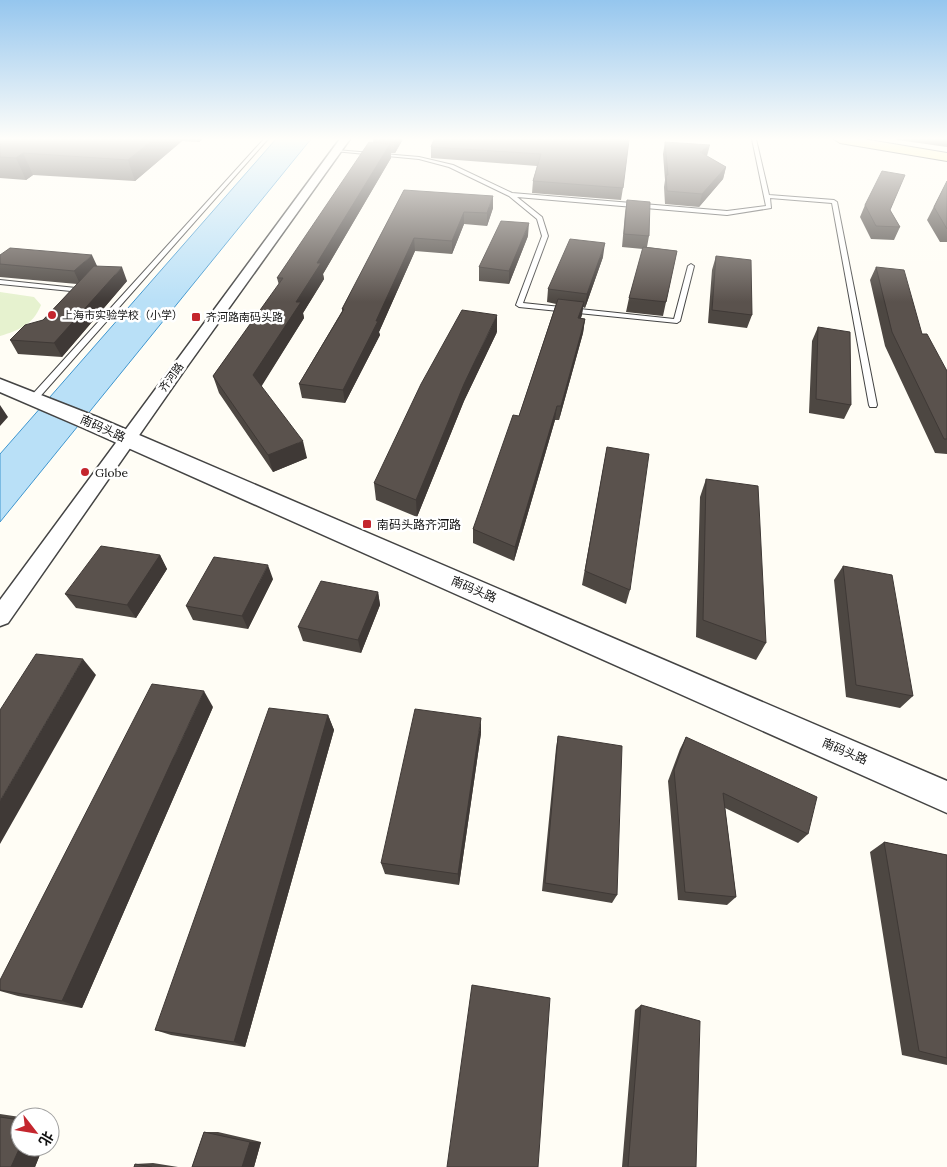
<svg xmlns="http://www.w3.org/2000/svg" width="947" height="1167" font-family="Lora,'Noto Sans SC',serif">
	<rect width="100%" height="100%" fill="#fffdf5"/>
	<!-- pitch -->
	<path fill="#e6f2cf" d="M0 292 34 297 41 305C33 325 19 330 0 336Z"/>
	<!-- water -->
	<path fill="#b9e0f7" stroke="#3f96cf" d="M276 139H311L0 522V454Z"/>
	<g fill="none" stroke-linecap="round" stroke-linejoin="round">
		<!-- service casing -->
		<g stroke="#444" stroke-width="2">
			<path id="service" d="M264 139H268L37 400H31V396Z
				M752 139H756L769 195 834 200 837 202 877 405 876 407H870L869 405 832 203 770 198 771 208 727 215 517 197 542 217 548 236 523 303 674 319 688 266 691 264 694 266 680 321 677 323 519 307 516 305 542 236 537 219 509 196 449 167 419 159 334 151 336 150 419 157 453 165 512 193 727 211 766 206Z
				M0 280 76 288 79 290 71 298 68 296 71 291 0 284Z"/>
		</g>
		<!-- minor casing -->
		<g stroke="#444" stroke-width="3">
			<path id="minor" d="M340 139H350L186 368 8 623 0 626V600Z"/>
		</g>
		<!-- tertiary casing -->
		<g stroke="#444" stroke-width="3">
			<path id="tertiary" d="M0 379 97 417 947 781V813L81 427 0 392Z"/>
		</g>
		<!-- secondary casing -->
		<g stroke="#333" stroke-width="2">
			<path id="secondary" d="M834 139H863L947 153V161L840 143Z"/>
		</g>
		<!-- service -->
		<use href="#service" fill="#fff" fill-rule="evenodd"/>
		<!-- minor -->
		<use href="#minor" fill="#fff" fill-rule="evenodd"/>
		<!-- tertiary -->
		<use href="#tertiary" fill="#fff" fill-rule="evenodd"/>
		<!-- secondary -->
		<use href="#secondary" fill="#fff6b0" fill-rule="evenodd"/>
	</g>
	<!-- wall -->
	<path fill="#4d4742" d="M0 139H203L199 142 182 141 135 181 33 175 26 180 0 178Z
		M373 139H403L395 153H391V158L323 274 324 279 303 313 304 318 261 386 307 458 273 472 219 393 213 376 279 285 277 278 373 143Z
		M604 139 623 188 621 200 532 193 533 181 537 166 431 158V147Z
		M891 139H947V147Z
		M665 142 707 156 726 167 723 179 699 207 665 204 664 187 665 180 663 154Z
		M947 181V242H940L927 220Z
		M404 190 493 208 487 226 464 224 452 254 415 251 379 332 380 335 345 403 302 398 299 384 342 311V309Z
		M627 200 649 236 647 247 677 251 663 316 626 312 629 298 643 249 622 247 625 213Z
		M865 205 890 210 900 227 894 240 871 239 860 217Z
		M528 236 509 284 479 281V267Z
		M0 255 97 266 127 281 62 357 18 354 10 340 43 320 77 284 0 277Z
		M716 256 752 315 747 328 708 323 712 270Z
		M603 257 585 308 583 307 581 318 585 319 583 333 559 420H555L514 561 473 543V529L519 416 556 304 547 302 548 289Z
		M876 267 947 371V454L935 453 885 346 870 280Z
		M818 327 851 405 844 419 809 413 812 341Z
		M497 332 464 401 417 517 376 500 374 483Z
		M607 447 630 590 626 604 582 585Z
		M706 479 766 643 756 660 696 637 700 497Z
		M160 555 167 569 136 618 76 608 65 594Z
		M843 566 913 696 900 708 846 697 834 580Z
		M273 579 248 629 193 620 186 606Z
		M378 592 380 605 361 653 303 641 298 627Z
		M213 707 82 1008 18 996 0 991V980Z
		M328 715 334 730 245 1047 171 1035 155 1030Z
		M481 733 459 885 385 874 381 863Z
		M558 736 617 895 612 903 542 891 556 748Z
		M686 737 808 834 798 843 725 808 736 897 727 905 678 900 668 781 680 749Z
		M884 842 947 855V1065L902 1055 870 852Z
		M641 1005 696 1167H622L635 1010Z
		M0 1114 20 1117V1147H43L35 1167H0Z
		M204 1132H218L261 1142 254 1167H192Z
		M153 1163 178 1167H134L135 1164Z"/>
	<!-- shaded-wall -->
	<path fill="#3f3936" d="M154 139H181L182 141 135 181 128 160Z
		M198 139H203L199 142Z
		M396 139H403L395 153 394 142Z
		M390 144 391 158 323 274 324 279 303 313 304 318 258 392 253 375 296 302 317 263Z
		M710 145 707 156 700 152Z
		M23 153 33 175 26 180 16 158Z
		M726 167 723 179 699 207 702 194Z
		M493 196V208L487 226V213Z
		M464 212V224L452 254V241Z
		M529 223 528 236 509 284V271Z
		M414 238 415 251 379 332 380 335 345 403 343 390 376 321Z
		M605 243 603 257 585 308 587 294Z
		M92 255 98 268 80 284 74 271Z
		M122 267 127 281 62 357 54 343Z
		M584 302 582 315 576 332 578 318Z
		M497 315V332L464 401 417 517 416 500 464 384Z
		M585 319 583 333 559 420 561 406Z
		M0 405 8 417 0 426Z
		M557 406 555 420 514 561 515 547Z
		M303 441 307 458 273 472 268 455Z
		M160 555 167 569 136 618 127 605Z
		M268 565 273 579 248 629 242 616Z
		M378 592 380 605 361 653 358 640Z
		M83 659 96 675 0 844V801Z
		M204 691 213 707 82 1008 62 1001Z
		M328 715 334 730 245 1047 234 1042Z
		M481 718V733L459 885 458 874Z
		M50 1123H53L50 1131Z
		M250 1142H261L254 1167H242Z
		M20 1147H43L35 1167H11Z"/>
	<!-- building -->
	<path fill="#5a524d" stroke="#3f3936" d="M0 139H154L128 160 23 153 16 158 0 157Z
		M373 139H396L394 142 373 140Z
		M434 139H602L629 140 623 188 533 181 541 154 431 147Z
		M369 142 390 144 317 263H321L296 302H301L253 375 303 441 268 455 213 376 283 278H277Z
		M665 142 710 145 700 152 726 167 702 194 667 191 666 175H668Z
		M882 171 905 175 890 210 900 227 876 226 865 205Z
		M947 181V229L934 207Z
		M404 190 493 196 487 213 464 212 452 241 414 238 376 321H378L343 390 299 384 344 309H342Z
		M627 200 650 202 649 236 624 234Z
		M501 221 529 223 509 271 479 267Z
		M570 239 605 243 587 294 548 289Z
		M643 247 677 251 666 302 629 298Z
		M10 248 92 255 74 271 0 264V255Z
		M716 256 751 260 752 315 712 310Z
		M94 266 122 267 54 343 10 340 25 325 43 320Z
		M876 267 904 270 922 334H927L947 371V439H944L892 332Z
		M558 299 584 302 578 318 585 319 561 406H557L515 547 473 529 513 415 519 416Z
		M462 310 497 315 464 384 416 500 374 483 421 384Z
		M818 327 850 332 851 405 816 399Z
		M607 447 649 454 630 590 585 571Z
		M706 479 758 486 766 643 703 620Z
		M101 546 160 555 127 605 65 594Z
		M214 557 268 565 242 616 186 606Z
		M843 566 892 575 913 696 856 685Z
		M321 581 378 592 358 640 298 627Z
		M36 654 83 659 0 801V710Z
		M152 684 204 691 62 1001 0 990V980Z
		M269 708 328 715 234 1042 155 1030Z
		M415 709 481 718 458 874 381 863Z
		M558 736 622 746 617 895 545 883Z
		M686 737 817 797 808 834 723 793 736 897 685 892 674 770Z
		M884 842 947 855V1058L919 1051Z
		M472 985 550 998 538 1167H447Z
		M641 1005 700 1021 696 1167H628Z
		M0 1117 20 1120V1147L11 1167H0Z
		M204 1132 250 1142 242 1167H192Z
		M135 1164 152 1167H134Z"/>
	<!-- sky -->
	<linearGradient id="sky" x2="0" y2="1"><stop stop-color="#95c6ee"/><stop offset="0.46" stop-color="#fffefa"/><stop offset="1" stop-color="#fffefa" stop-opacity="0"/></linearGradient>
	<rect width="947" height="302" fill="url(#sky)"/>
	<!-- markers -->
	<g fill="#c4262e" stroke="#fff" stroke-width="2">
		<circle cx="52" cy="315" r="5"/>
		<rect x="191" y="312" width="10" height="10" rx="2.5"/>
		<circle cx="85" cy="472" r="5"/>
		<rect x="362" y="519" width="10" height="10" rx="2.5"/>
	</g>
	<g text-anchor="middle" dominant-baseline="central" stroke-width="5" stroke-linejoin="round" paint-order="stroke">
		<!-- far-poi labels -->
		<g font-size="11" fill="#111" stroke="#fff" text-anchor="start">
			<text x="62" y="315">上海市实验学校（小学）</text>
			<text x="206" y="317">齐河路南码头路</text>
		</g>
		<!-- far-street labels -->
		<g font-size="11" fill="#111" stroke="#fff">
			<text transform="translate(171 377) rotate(-54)">齐河路</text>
		</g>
		<!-- street labels -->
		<g font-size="12" fill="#111" stroke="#fff">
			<text transform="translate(103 428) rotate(24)">南码头路</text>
			<text transform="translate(474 589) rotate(23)">南码头路</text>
			<text transform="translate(845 751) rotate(23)">南码头路</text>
		</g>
		<!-- poi labels -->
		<g font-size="12" fill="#111" stroke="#fff" text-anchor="start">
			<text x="95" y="472">Globe</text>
			<text x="377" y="524">南码头路齐河路</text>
		</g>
	</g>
	<!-- north arrow -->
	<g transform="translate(35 1132) rotate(121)"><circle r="24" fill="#ffffff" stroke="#a0a0a0"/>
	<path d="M0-4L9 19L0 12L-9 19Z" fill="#c4262e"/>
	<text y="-8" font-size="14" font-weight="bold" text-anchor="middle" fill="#111111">北</text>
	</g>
</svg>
